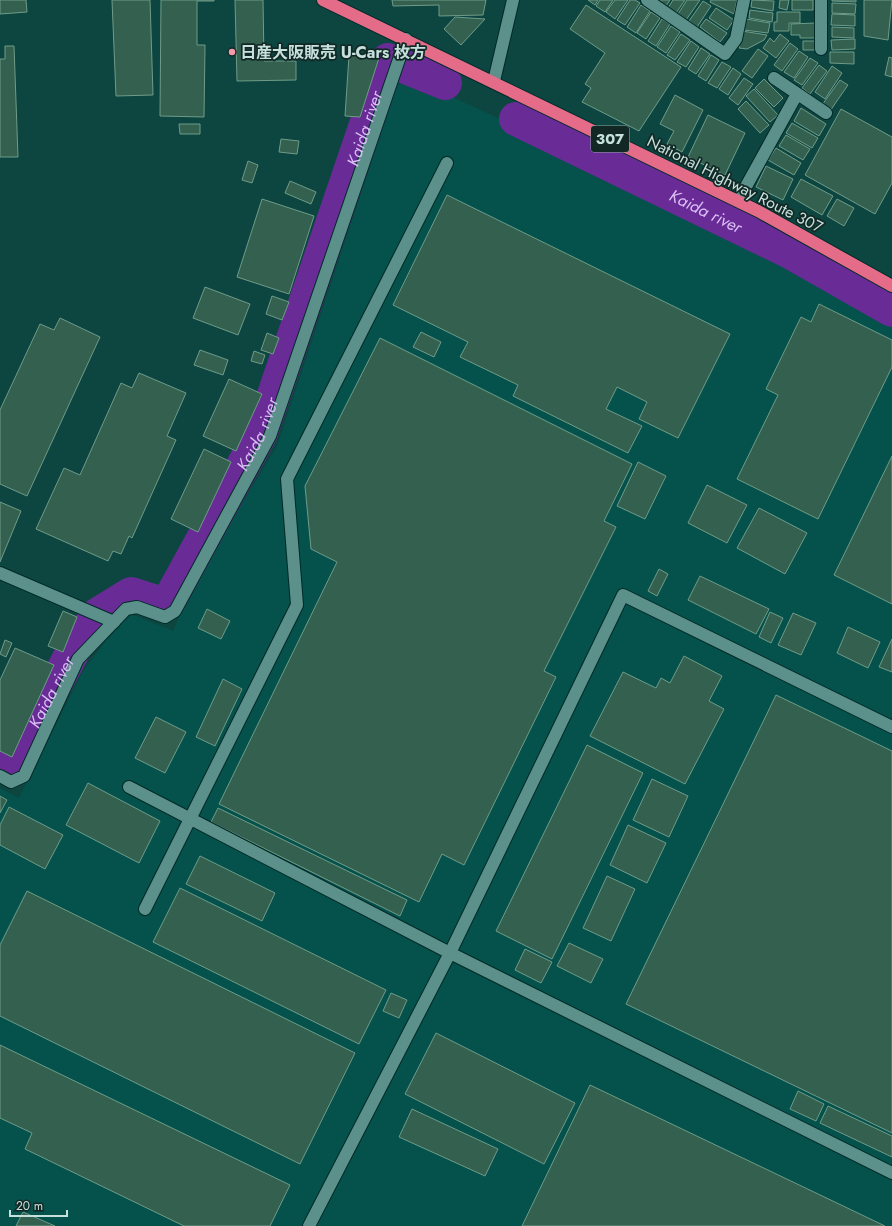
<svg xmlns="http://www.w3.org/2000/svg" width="892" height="1226" font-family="Jost,'Noto Sans JP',sans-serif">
	<rect width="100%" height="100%" fill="#0d4641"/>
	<!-- built -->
	<path fill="#05514c" d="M410 77 789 254 892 314V1226H0V788L19 798 83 671 106 641 131 614 173 631 195 581 277 446 397 85Z"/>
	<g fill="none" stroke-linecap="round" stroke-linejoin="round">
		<!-- river -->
		<g stroke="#692b96" stroke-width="34">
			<path id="s1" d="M516 119 790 252 892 310"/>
			<path id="s2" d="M0 761 12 767 72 653 97 615 131 594 162 604 169 601 261 433 388 60 445 83"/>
		</g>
	</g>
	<!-- building -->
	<path fill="#34604f" stroke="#6f9c89" d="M0 0H26L27 12 0 14Z
		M112 0H150L153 95 116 96Z
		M161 0H214V1H197V45H205L204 117 160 116Z
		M235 0H263L264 61H296V80L237 81Z
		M392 0H486L483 15 439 16V5L393 6Z
		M588 0H598L595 5Z
		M600 0H613L605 12 596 6Z
		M615 0H628L615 19 606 12Z
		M630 0H635L640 3 625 25 617 20Z
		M657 0H670L666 6Z
		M673 0H685L676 13 668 8Z
		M687 0H700L686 20 678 14Z
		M711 0H737L734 14 710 2Z
		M752 0 774 1 773 11 751 7Z
		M780 0H789L787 10 779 8Z
		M792 0H813V10H792Z
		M832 0H856V2L832 1Z
		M864 0H892L888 40 864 36Z
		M703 1 711 6 697 27 689 21Z
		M832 3 856 4 855 14 832 13Z
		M586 5 681 67 639 131 582 102 591 88 585 84 605 53 570 29Z
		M641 5 650 11 636 33 627 27Z
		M716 8 734 20 727 30 709 18Z
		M750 10 773 13 772 22 749 18Z
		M651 12 660 18 646 39 637 33Z
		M777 12H800V23H789V31H774V22H777Z
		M832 14 855 15V26L831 25Z
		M455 17 485 19 461 45 444 29Z
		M662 19 670 24 656 46 648 41Z
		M706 19 727 33 720 42 700 27Z
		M746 19 770 23 768 33 744 30Z
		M815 23V38H800V35H791V24Z
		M671 26 680 32 666 53 657 47Z
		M832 27 854 28V38L832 37Z
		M742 31 767 35 764 40 747 49 739 48Z
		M681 34 690 40 675 60 667 55Z
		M780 34 789 41 776 58 763 48 770 38 774 42Z
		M855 39V49L832 50 831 40Z
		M691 41 699 47 686 67 677 62Z
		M803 41H816V50H803Z
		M790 43 798 49 782 71 774 65Z
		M5 46H14L18 157H0V59H5Z
		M701 48 710 54 696 74 688 69Z
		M758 49 768 56 752 78 742 71Z
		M799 51 808 57 794 78 784 72Z
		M830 52H854V64L830 63Z
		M711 55 719 60 706 81 698 76Z
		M349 56 379 58 360 117 345 116Z
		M889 57 892 58V77L885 75Z
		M810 58 818 63 802 85 794 80Z
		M722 62 731 67 717 88 708 83Z
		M819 65 827 71 810 94 802 88Z
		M832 66 842 73 825 99 815 92Z
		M733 68 741 74 728 95 719 89Z
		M744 78 753 84 738 105 729 98Z
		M764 79 783 98 774 107 755 88Z
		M840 80 848 85 830 111 822 105Z
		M754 89 778 115 770 122 746 96Z
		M675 95 703 110 682 152 667 144 674 131 660 124Z
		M746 101 769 125 760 133 738 109Z
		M801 108 826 124 819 136 794 121Z
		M841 109 892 137V183L875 214 805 175Z
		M708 115 745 133 725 175 688 157Z
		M792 123 818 138 812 148 786 133Z
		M179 124H200V134H180Z
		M786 135 810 149 803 160 779 146Z
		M281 139 299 141 297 154 279 152Z
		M776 148 801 163 794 175 768 160Z
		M248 161 258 165 252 183 242 180Z
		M766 166 793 179 783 200 756 187Z
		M801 179 833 196 822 215 791 197Z
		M290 181 316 192 311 204 285 193Z
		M447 195 730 334 678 438 639 419 647 402 617 387 606 409 642 426 628 453 513 396 518 385 460 357 468 342 393 305Z
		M262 199 314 216 289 294 237 277Z
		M837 199 854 208 844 226 827 216Z
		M205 287 250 304 238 335 193 318Z
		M272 296 289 302 282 320 266 314Z
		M819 304 892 340V367L818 519 737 479 778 395 766 389 801 317 811 322Z
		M60 318 100 337 27 496 0 484V410L40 324 54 330Z
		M421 332 441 342 434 357 413 347Z
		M267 333 279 338 273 354 261 350Z
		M380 338 632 464 604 521 616 527 544 671 556 677 464 865 442 854 419 902 219 804 337 562 311 549 305 486Z
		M200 350 228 360 223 375 194 365Z
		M254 351 265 355 262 364 251 361Z
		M139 373 186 393 167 436 176 440 132 538 129 536 121 554 113 551 108 561 36 529 64 468 80 475 121 383 132 388Z
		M229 379 262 394 236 451 203 436Z
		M204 449 231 462 198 532 171 519Z
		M892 456V604L834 575Z
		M638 462 666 476 645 519 617 506Z
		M707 485 747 505 727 543 688 523Z
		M0 502 21 511 0 562Z
		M759 508 807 533 785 574 737 548Z
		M659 569 668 574 657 596 648 591Z
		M700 576 769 609 756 634 688 600Z
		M207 609 230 621 221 639 198 628Z
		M63 611 77 617 63 652 48 646Z
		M770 612 783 618 771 643 759 637Z
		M793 613 816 623 801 655 778 645Z
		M848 627 880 642 868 668 837 653Z
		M892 639V672L879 667Z
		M5 640 12 643 6 657 0 654Z
		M15 648 54 665 12 757 0 751V680Z
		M684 656 722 676 709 701 724 709 685 784 590 736 623 672 656 688 661 678 670 683Z
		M223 679 242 689 215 746 196 737Z
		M776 695 892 751V1133L626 1004Z
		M156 717 186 732 165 773 135 758Z
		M587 745 643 773 552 959 496 931Z
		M652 779 688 796 669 837 633 820Z
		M88 783 160 821 139 863 66 825Z
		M0 796 7 800 0 813Z
		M9 807 63 835 45 869 0 845V825Z
		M218 808 407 900 400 916 211 822Z
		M628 825 666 843 647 883 610 865Z
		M200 856 275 893 262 921 186 884Z
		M607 876 635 889 611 941 583 928Z
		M180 888 386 990 359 1044 153 942Z
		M27 891 355 1053 300 1164 0 1016V945Z
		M569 943 603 959 591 983 557 966Z
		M525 949 552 962 541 983 515 970Z
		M391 993 407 1000 399 1018 383 1011Z
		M436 1033 575 1103 544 1164 405 1094Z
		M0 1045 290 1185 270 1226H184L25 1149 32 1133 0 1118Z
		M590 1085 885 1226H522Z
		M798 1091 824 1104 816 1121 790 1109Z
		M828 1106 892 1136V1157L820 1123Z
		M412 1109 498 1149 485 1176 399 1137Z
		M23 1212 55 1226H16Z"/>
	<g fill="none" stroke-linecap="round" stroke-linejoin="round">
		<!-- lane casing -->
		<g stroke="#002a27" stroke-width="14">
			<path id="lane" d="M647 0 725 54 736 39 744 0
				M774 78 826 113
				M738 201 797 94
				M0 573 114 622
				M129 787 450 953 892 1173
				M145 909 297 605 287 479 447 163
				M309 1226 450 953 623 595 892 727"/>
		</g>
		<!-- street casing -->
		<g stroke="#002a27" stroke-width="14">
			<path id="street" d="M821 49V0
				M0 776 11 782 24 776 78 659 126 609 137 607 165 617 175 611 270 436 406 39"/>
		</g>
		<!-- secondary casing -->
		<g stroke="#002a27" stroke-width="14">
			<path id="secondary" d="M494 81 513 0"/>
		</g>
		<!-- highway casing -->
		<g stroke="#002a27" stroke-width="14">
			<path id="highway" d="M323 0 758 211 892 286"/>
		</g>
		<!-- lane -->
		<use href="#lane" stroke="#5c908a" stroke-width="12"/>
		<!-- street -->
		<use href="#street" stroke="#5c908a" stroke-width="12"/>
		<!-- secondary -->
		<use href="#secondary" stroke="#5c908a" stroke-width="12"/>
		<!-- highway -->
		<use href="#highway" stroke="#e46c88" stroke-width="12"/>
	</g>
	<!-- markers -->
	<circle fill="#f39aab" stroke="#122825" stroke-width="1.5" cx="232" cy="52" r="4"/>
	<g text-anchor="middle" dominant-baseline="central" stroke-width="3.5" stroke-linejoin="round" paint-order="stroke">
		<!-- shield labels -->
		<rect fill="#122825" stroke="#90a9a6" stroke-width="1" x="591" y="126" width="38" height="26" rx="3"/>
		<g font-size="15" font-weight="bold" fill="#c6e0dd">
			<text x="610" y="139">307</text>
		</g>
		<!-- poi labels -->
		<g font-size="16" font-weight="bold" fill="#c6e0dd" stroke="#122825" text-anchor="start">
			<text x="240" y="52">日産大阪販売 U-Cars 枚方</text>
		</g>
		<!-- street labels -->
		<g font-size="16" fill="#c6e0dd" stroke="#122825">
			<text transform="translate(735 184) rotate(27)">National Highway Route 307</text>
		</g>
		<!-- water labels -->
		<g font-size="17" font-style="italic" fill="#dbc0f7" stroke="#122825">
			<text stroke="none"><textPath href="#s2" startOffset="781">Kaida river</textPath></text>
			<text stroke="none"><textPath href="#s1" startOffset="211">Kaida river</textPath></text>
			<text stroke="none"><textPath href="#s2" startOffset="457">Kaida river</textPath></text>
			<text stroke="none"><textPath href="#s2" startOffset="98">Kaida river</textPath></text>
		</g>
	</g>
	<!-- scale -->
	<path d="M10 1210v6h57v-6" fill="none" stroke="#c6e0dd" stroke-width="2"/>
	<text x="16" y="1210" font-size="12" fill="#c6e0dd" stroke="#122825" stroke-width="3" paint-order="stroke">20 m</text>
</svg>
